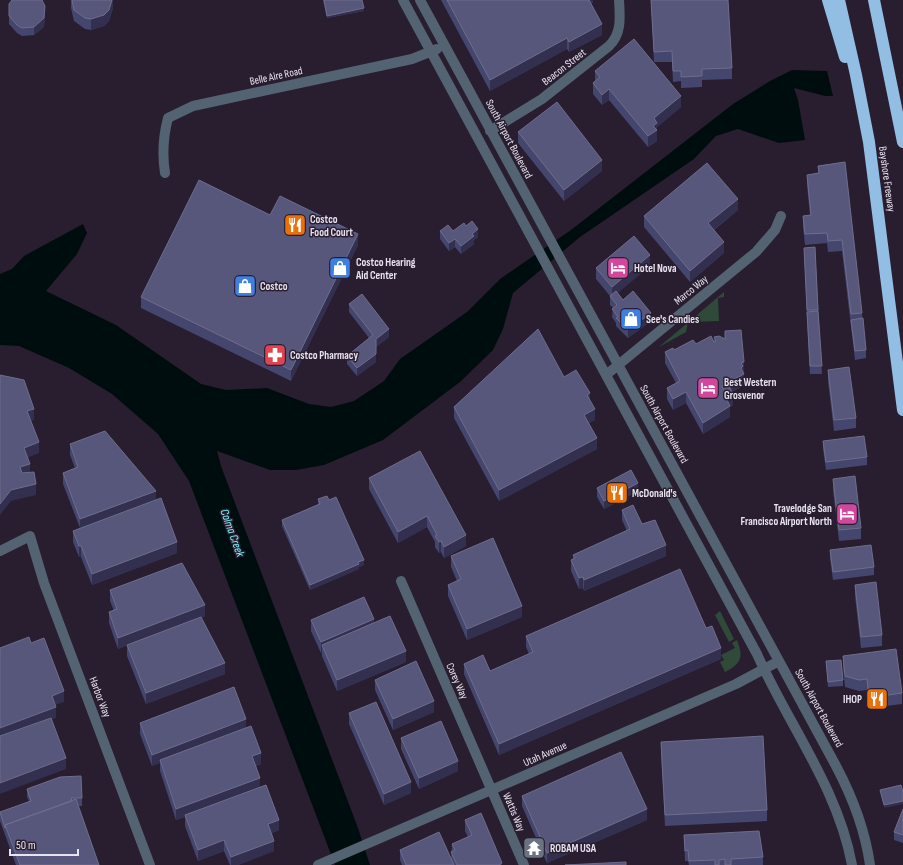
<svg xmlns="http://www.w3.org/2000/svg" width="903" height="865" font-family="'Sofia Sans Condensed',sans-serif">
	<rect width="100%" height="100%" fill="#281e30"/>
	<!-- green -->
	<path fill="#2f4a38" d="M724 292V297L718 298 719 321 688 322 686 332 659 347Z
		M720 611 734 639 729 642 715 615Z
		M737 640C744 657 741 664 725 672L720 662 724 660 721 655 735 648 732 643Z"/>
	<!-- water -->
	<path fill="#000d0e" d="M792 70 827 71 833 96H825L794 88 798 100 805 140 779 143 738 129 716 136 694 159 580 237 513 293 503 329 493 350 460 382 383 440 324 465 296 470H270L217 451 221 466 358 828 370 865H335L189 481 158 434 112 394 69 368 19 346 0 345V274L12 269 24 256 83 224 87 233 77 254 46 291 116 325 201 384 226 390 267 388 309 404 331 407 354 401 384 381 400 359 467 312 500 279 571 230 733 104 770 81Z"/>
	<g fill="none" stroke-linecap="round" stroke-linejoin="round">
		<!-- minor -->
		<path stroke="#536372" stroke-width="10" d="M403 0 757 654C788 724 838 788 852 865
			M420 0 836 766C853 798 865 829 870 865
			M490 131 542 99 609 46C622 33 620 18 619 0
			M165 173C162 154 163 137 168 118L193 106 412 59 437 49
			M606 375 756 252 775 230 781 216
			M0 551 30 536 44 583 150 865
			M401 581 524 865
			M318 865 736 684 779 661"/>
		<!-- highway -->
		<path stroke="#93bee3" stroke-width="12" d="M828 0 845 57
			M839 0 856 75 869 142 903 410
			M874 0 903 142"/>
	</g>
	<!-- wall -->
	<path fill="#45466d" d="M71 0H113V8L109 21 104 26 91 30 85 29 74 21 71 8Z
		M323 0H362L364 11 327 18Z
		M441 0H593V2L591 4 602 35 569 52 567 49 490 91Z
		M651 0H728L732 68V79L702 80V87L681 88V81L673 82 672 62H654Z
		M9 4 45 14 44 27 34 35 22 36 17 33 9 24Z
		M595 71 681 107 657 127V141L648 147 609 100 602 105 593 94V83L595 81Z
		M518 132 602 171 564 201 518 143Z
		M845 162 866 350V358L855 360 842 251 828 252 827 243 805 245 803 227V216L810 215 807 185V175L818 173V166Z
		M738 210 714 230 724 253 690 282 644 227V216Z
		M270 215 358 245 291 381 141 308V297Z
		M466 226 478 237 474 240V244L461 254 455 247 449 251 440 239V231H453Z
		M815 247 822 374H810L807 320 804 248Z
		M650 266 617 293 623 300 651 321 628 338 616 326V323L612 317 613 308 610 305V296L596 279V268Z
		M349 304 389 337 376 347V362L357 376 347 364V356L369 338 349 312Z
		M725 331 744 373V385L732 392 733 405 730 407V417L703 434 686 403 673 410 667 399V388L676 383 665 363V352L714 341V337L725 339Z
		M828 370 856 418V428L834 431 828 381Z
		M564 377 590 400 595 420 589 423 597 449 499 501 454 418V407Z
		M823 441 867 457V465L826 470 823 449Z
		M70 444 156 500 177 553 92 585 81 557H79L73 542V531L80 528 63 484V473L75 468 70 455Z
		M420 451 466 546 444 558 441 552 439 553 435 547V542L427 527 398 543 369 489V478Z
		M833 479 861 528V539L839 541 833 490Z
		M597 488 638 491 604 509 597 497Z
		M318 499 329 500 364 565 359 567V569L310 590 282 526V520L318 504Z
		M622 510 642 524 666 556 584 591 583 588 579 589 571 571V560L573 559V555L627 531 622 520Z
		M830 550 874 567V575L833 580 830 558Z
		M451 556 522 617 467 640 448 596V585L457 581 451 567Z
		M855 585 882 635V646L861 648 855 596Z
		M110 590 205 616 201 618 225 674 146 704 127 656V645L118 649 109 623V612L114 611 110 601Z
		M311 620 374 623 406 662 337 691 322 656V652L321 653 311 631Z
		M706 628 721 659 499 755 464 674V664L490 671 529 654 526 647V636Z
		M843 656 902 693V704L869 708 867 690 859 691 845 687 843 667Z
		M826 661 843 680V686L828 687Z
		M375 680 434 712 393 730 375 690Z
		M349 713 411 793 384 805 349 724Z
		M140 723 246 727 261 764 256 766 260 787 279 830 272 833 274 851 238 865H230L224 851 198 861 185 826V817L176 820 160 771V763L152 766 140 734Z
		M401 738 458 771 419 789 401 749Z
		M661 742 767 810V821L665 826 661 753Z
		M27 789 82 798V806H78L99 865H16L0 821V813L29 801 27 797Z
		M522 796 647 820 547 863 522 806Z
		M903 809V843L894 840V832Z
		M465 820 502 865H402L400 860V850L451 860 452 844 468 837 465 831Z
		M684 835 763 857V865H689L688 861H685Z"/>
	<!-- shaded-wall -->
	<path fill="#322f4f" d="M112 0H113V8L109 21 104 26 91 30V19Z
		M587 0H593V2L587 6Z
		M45 6V14L44 27 34 35V27Z
		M364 8V11L327 18V16Z
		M602 24V35L569 52V42Z
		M567 38V49L490 91V80Z
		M609 89V100L602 105V95Z
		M681 96V107L657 127V141L648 147V136L654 118Z
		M602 160V171L564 201V190Z
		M738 199V210L708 234V223Z
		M478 229V237L474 240V244L461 254V246L472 234Z
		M358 234V245L291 381V370Z
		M455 239V247L449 251V243Z
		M724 242V253L690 282V271Z
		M650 255V266L612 298V287Z
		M651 313V321L628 338V330Z
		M389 329V337L376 347V339Z
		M376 354V362L357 376V368Z
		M744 362V385L722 397V386L741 363Z
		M686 392V403L673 410V399Z
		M590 393V404L587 395Z
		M733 394V405L730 407V417L703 434V423L726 398Z
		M34 409V420L27 422V411Z
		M595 409V420L584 426V415Z
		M597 438V449L499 501V490Z
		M39 442V453L24 459V448Z
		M30 464V474L20 478V467Z
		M638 483V491L604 509V501Z
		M36 484V495L11 501 0 515V504L11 490Z
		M156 491V502L80 530V519Z
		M427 516V527L398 543V532Z
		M466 535V546L444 558V547Z
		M441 541V552L439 553V542Z
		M177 542V553L92 585V574Z
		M666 545V556L584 591V580Z
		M79 546H81V557H79Z
		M364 560V565L359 567V569L310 590V585Z
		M583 577V588L579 589V578Z
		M205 605V616L118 649V638Z
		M522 606V617L467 640V629Z
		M374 619V630L322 645V652L321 653V642Z
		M721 648V659L499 755V744Z
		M406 651V662L337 691V680Z
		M225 663V674L146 704V693Z
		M64 691V702L52 706V696Z
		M434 701V712L393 730V719Z
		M56 707V718L0 739V728Z
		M246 719V730L160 760V763L152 766V755Z
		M261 753V764L252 767V756Z
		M66 758V769L0 794V783Z
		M458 761V771L419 789V778Z
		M260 778V788L185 815V817L176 820V809Z
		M411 782V793L384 805V794Z
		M903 801V804L884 808V805Z
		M647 809V820L547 863V853Z
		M279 820V830L268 835V824Z
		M224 840V851L198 861V850Z
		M274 841V851L238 865H231V857Z"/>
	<!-- building -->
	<path fill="#57577b" stroke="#6e6d8d" d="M12 0H42L45 6 44 18 34 27 22 28 17 25 9 16V4Z
		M72 0H112L109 10 104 15 91 19 85 18 74 10Z
		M324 0H362L364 8 327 16Z
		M447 0H589L602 24 569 42 567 38 490 80Z
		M651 0H728L732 68 702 69V76L681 77V71H673L672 51 654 52Z
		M634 39 681 96 654 118 657 123 653 126 657 130 648 136 609 89 602 95 593 83 600 77 595 71Z
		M557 102 602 160 564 190 518 132Z
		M845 162 862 313 851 314 842 240 828 241 827 233 805 234 803 216 811 215 807 175 819 173 818 166Z
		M707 163 738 199 708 223 724 242 690 271 644 216Z
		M199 180 270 215 280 196 358 234 291 370 141 297Z
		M472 221 478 229 472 234 474 236 461 246 455 239 449 243 440 231 448 225 453 231 464 223 466 226Z
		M634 236 650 255 612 287 596 268Z
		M815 247 818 310H807L804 248Z
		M616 291 623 300 633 291 651 313 628 330 616 318 618 317 612 309 617 305 610 296Z
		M362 294 389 329 376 339V354L357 368 347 356 373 335 349 304Z
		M818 311 822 366H810L807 312Z
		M863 318 866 350 855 351 851 320Z
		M538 329 564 377 576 370 590 393 587 395 595 409 584 415 597 438 499 490 454 407Z
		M741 330 744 362 741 363 743 366 741 368 744 374 722 386 723 389 729 386 733 394 726 398 730 406 703 423 686 392 673 399 667 388 680 381 665 352 673 348 674 350 693 340 696 344 711 336 714 342 716 341 714 337 719 336 725 339V331Z
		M849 367 856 418 834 420 828 370Z
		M0 375 24 380 34 409 27 411 39 442 24 448 30 464 20 467 22 473 34 472 36 484 11 490 0 504Z
		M105 431 156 491 80 519 63 473 78 467 70 444Z
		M864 436 867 457 826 462 823 441Z
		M420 451 466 535 444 547 441 541 439 542 435 536 437 535 427 516 398 532 369 478Z
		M631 470 638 483 604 501 597 488Z
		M855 476 861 528 839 530 833 479Z
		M327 496 329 500 336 497 364 560 358 562 359 564 310 585 282 520 320 504 318 499Z
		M161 498 177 542 92 574 81 546H79L73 531Z
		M633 505 642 524 655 520 666 545 584 580 583 577 579 578 571 560 575 558 573 555 630 529 622 510Z
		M493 538 522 606 467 629 448 585 461 579 451 556Z
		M871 545 874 567 833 572 830 550Z
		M182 563 205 605 118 638 109 612 117 609 110 590Z
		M680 569 706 628 712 626 721 648 499 744 464 664 483 655 490 671 533 652 526 636Z
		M876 582 882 635 861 637 855 585Z
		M364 597 374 619 321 642 311 620Z
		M390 616 406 651 337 680 322 645Z
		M201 617 225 663 146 693 127 645Z
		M29 637 31 643 44 638 64 691 52 696 56 707 0 728V648Z
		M896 649 902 693 869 698 867 679 859 680 845 676 843 656Z
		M841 660 843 680 828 682 826 661Z
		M416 661 434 701 393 719 375 680Z
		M234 687 246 719 152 755 140 723Z
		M376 702 411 782 384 794 349 713Z
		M51 718 66 758 0 783V736Z
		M441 721 458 761 419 778 401 738Z
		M251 726 261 753 252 756 260 778 176 809 160 760Z
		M763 736 767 810 665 815 661 742Z
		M621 752 647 809 547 853 522 796Z
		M81 776 82 798H71L72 801 5 825V828L0 812 31 801 27 789 60 777Z
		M266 785 279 820 268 824 274 841 231 857 224 840 198 850 185 815Z
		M901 785 903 792V801L884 805 880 790Z
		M76 799 99 865H20L5 825Z
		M903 809V835L894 832Z
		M481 813 502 863 499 865H457L451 852 455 850 452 844 472 835 465 820Z
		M759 831 763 857 731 859V865H725V859L719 860V865H715V860L689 861 688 850 685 851 684 835Z
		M439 832 454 865H406L400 850Z
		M626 862V865H565Z"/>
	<!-- icons -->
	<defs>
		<g id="restaurant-square" transform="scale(1.15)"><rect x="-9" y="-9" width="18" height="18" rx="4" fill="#e8710a" stroke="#281e30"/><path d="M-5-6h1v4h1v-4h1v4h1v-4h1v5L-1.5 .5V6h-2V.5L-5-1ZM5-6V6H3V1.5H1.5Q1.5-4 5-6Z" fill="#fff"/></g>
		<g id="shop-square" transform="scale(1.15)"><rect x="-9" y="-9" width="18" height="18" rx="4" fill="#3f7fe0" stroke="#281e30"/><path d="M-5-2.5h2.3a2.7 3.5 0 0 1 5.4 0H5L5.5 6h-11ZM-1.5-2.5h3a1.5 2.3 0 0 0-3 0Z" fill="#fff"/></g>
		<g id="hotel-square" transform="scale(1.15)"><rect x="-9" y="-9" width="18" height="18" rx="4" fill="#d1479c" stroke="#281e30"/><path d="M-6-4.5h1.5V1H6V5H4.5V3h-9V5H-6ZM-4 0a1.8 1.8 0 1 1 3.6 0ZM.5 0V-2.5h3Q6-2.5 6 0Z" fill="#fff"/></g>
		<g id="pharmacy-square" transform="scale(1.15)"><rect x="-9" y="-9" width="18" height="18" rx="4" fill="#e0444e" stroke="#281e30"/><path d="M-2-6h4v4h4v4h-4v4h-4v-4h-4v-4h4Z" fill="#fff"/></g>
		<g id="temple-square" transform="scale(1.15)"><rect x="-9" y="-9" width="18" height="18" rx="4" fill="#6b7280" stroke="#281e30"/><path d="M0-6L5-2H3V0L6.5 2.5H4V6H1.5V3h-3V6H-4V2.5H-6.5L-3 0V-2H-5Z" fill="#fff"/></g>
	</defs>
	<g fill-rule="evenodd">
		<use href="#restaurant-square" x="295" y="225"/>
		<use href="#shop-square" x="340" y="268"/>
		<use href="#hotel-square" x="618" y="268"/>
		<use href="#shop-square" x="245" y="286"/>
		<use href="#shop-square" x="631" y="319"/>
		<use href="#pharmacy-square" x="275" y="355"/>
		<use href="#hotel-square" x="708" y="388"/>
		<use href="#restaurant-square" x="617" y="493"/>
		<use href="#hotel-square" x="847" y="514"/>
		<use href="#restaurant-square" x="877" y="699"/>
		<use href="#temple-square" x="534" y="848"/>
	</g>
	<g text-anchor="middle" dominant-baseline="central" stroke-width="3" stroke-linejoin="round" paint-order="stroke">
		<!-- street labels -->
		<g font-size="11" fill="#e9e3ef" stroke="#281e30">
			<text transform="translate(564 67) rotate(-38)">Beacon Street</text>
			<text transform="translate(276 76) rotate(-12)">Belle Aire Road</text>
			<text transform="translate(509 139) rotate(62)">South Airport Boulevard</text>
			<text transform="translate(887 179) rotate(82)">Bayshore Freeway</text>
			<text transform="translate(691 290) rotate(-39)">Marco Way</text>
			<text transform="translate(664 424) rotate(61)">South Airport Boulevard</text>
			<text transform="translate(457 681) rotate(66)">Corey Way</text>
			<text transform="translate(100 697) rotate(69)">Harbor Way</text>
			<text transform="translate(819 708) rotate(61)">South Airport Boulevard</text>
			<text transform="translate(545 754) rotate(-24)">Utah Avenue</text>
			<text transform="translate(514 812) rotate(67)">Wattis Way</text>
		</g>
		<!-- poi labels -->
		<g font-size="11" font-weight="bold" fill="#e9e3ef" stroke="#281e30" text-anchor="start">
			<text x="310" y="219">Costco<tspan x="310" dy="13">Food Court</tspan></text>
			<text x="356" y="262">Costco Hearing<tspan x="356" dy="13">Aid Center</tspan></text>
			<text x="634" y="268">Hotel Nova</text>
			<text x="260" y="286">Costco</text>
			<text x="646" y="319">See's Candies</text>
			<text x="290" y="355">Costco Pharmacy</text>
			<text x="724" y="382">Best Western<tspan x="724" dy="13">Grosvenor</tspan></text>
			<text x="632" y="493">McDonald's</text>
			<text x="832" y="508" text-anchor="end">Travelodge San<tspan x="832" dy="13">Francisco Airport North</tspan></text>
			<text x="862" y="699" text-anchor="end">IHOP</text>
			<text x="550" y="848">ROBAM USA</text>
		</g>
		<!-- water labels -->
		<g font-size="12" font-style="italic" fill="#82eef4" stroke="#281e30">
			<text transform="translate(232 533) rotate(70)">Colma Creek</text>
		</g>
	</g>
	<!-- scale -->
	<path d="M10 849v6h68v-6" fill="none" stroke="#e9e3ef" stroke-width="2"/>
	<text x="16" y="849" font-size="12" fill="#e9e3ef" stroke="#281e30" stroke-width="3" paint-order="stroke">50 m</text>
</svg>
